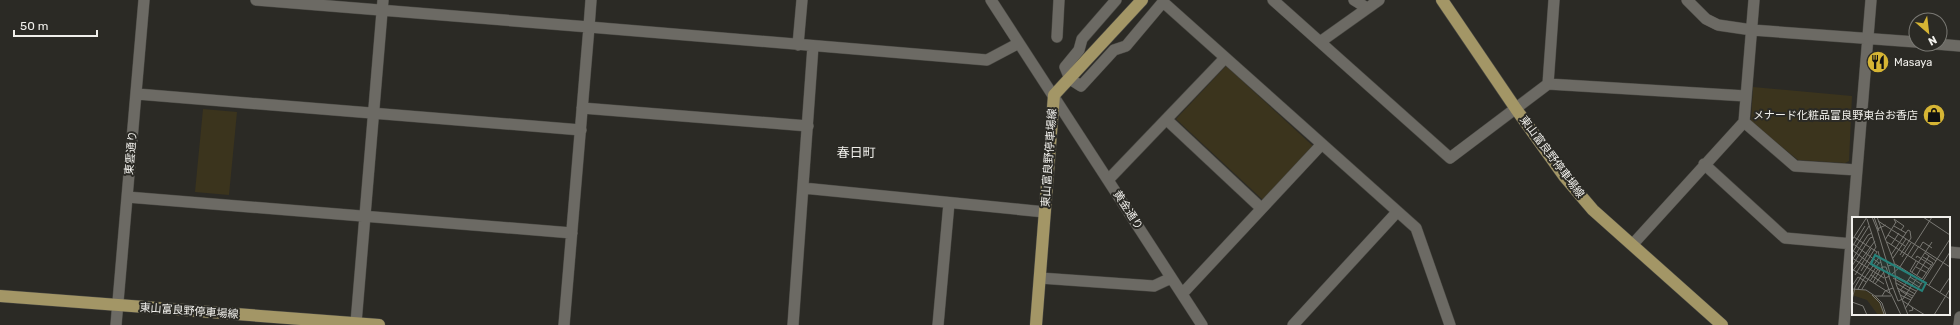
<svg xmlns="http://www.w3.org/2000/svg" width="1960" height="325" font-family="Rubik,'Noto Sans JP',sans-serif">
	<rect width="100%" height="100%" fill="#2b2a25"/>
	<!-- green -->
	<path fill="#3b341d" d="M1226 66 1313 146 1263 200 1176 119Z
		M1753 87 1852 96 1849 161 1845 163 1798 160 1751 122Z
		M203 109 237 112 229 195 195 192Z"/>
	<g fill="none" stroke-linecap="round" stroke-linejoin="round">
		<!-- minor casing -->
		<g stroke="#494843" stroke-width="12">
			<path id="minor" d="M256 0 589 27 564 325
				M591 0 589 27 987 60 1019 43
				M991 0 1202 325
				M1116 0 1082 39 1079 50 1065 67 1070 79 1081 86 1114 50 1126 46 1163 2 1416 228 1450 325
				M1273 0 1450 158 1548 84 1554 0
				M1354 0 1367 8
				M1687 0 1706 19 1718 25 1752 30 1916 42
				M1057 37 1059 0
				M1320 42 1379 0
				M1936 44 1960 46
				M798 45 802 0
				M1548 84 1746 96
				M137 94 581 130
				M582 108 808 126
				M1167 120 1261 208
				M1744 122 1795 166 1857 170
				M1704 164 1785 238 1853 244
				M1108 180 1225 58
				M803 188 1045 212
				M127 197 572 233
				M1853 218 1871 0
				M1633 244 1744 122 1754 0
				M1949 252 1960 253
				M1040 278 1154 286 1171 278
				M1182 294 1322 144
				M356 323 383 0
				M116 325 144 0
				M793 325 813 46
				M938 325 949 203
				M1293 325 1397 212
				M1844 325 1853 219
				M1959 325 1960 317"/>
		</g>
		<!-- major casing -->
		<g stroke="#494843" stroke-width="13">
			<path id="major" d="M1442 0 1516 109 1564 176 1593 210 1722 325
				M0 296 379 325
				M1036 325 1054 95 1142 0"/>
		</g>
		<!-- minor -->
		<use href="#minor" stroke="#6c6a64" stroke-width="11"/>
		<!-- major -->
		<use href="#major" stroke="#a39666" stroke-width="12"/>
	</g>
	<!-- icons -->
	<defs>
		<g id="restaurant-disc" transform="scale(1.15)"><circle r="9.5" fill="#d6b534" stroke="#2b2a25"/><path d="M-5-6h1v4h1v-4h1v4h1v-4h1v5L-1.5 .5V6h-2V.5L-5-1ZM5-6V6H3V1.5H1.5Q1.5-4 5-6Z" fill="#111"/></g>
		<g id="shop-disc" transform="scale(1.15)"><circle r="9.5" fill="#d6b534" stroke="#2b2a25"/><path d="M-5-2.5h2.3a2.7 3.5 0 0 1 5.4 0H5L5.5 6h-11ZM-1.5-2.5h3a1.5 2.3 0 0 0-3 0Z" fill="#111"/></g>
	</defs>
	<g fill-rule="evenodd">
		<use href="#restaurant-disc" x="1878" y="62"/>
		<use href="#shop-disc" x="1934" y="115"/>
	</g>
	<g text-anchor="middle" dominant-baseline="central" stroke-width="4" stroke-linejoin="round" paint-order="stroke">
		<!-- poi labels -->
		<g font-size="11" fill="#f0efeb" stroke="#2b2a25" text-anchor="start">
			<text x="1894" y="62">Masaya</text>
			<text x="1918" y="115" text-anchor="end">メナード化粧品富良野東台お香店</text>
		</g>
		<!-- street labels -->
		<g font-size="11" fill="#f0efeb" stroke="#2b2a25">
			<text transform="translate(131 153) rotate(-85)">東雲通り</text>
			<text transform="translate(1552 157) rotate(53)">東山富良野停車場線</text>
			<text transform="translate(1049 158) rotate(-86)">東山富良野停車場線</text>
			<text transform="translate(1128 210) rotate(57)">黄金通り</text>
			<text transform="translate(189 311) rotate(4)">東山富良野停車場線</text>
		</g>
		<!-- quarter labels -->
		<g font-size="13" fill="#f0efeb" stroke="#2b2a25">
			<text x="856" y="152">春日町</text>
		</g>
	</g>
	<!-- overview -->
	<g transform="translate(1852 217)">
		<rect width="98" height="98" fill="#2b2a25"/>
		<path d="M0 72 12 73 25 80 34 98H26L15 83 0 78Z" fill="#3b341d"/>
		<path fill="none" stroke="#7a7974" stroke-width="1" d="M20 0 25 12M22 0 27 14M25 0 42 45 44 67 56 98M71 0 98 18M26 4 98 50M44 6 42 2 52 9 49 13M34 8 25 12 38 56M42 9 54 16M36 18 53 29M2 20 25 35 10 58M0 23 15 0M33 23 44 5M35 25 77 52M0 26 27 46M39 28 47 16M0 30 13 9M68 30 71 25 80 31M0 33 28 54M26 34 33 61 38 59M0 36 17 9M73 36 84 44M39 38 56 13 58 14M48 38 59 21 58 14M50 40 59 26M0 41 32 61M41 41 54 22M59 41 67 29M64 41 65 39 79 48M0 43 16 18 20 16M64 44 58 54 70 62 81 46 71 40M0 49 18 21 21 20M36 49 43 47 48 50 80 0M64 50 75 56M0 52 39 77 49 98M9 54 24 30 15 2M0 55 23 24M60 55 80 25M60 57 55 65 66 72M3 58 19 32M19 58 32 67M39 58 48 50 98 82M65 58 77 39M44 59 55 65 47 75M37 60 46 84M58 60 69 67M33 61 38 76M41 61 58 71 51 82 46 84M56 63 67 70M18 64 26 52M21 65 30 50H34L37 59M44 66 63 77M23 67 32 55M77 68 98 35M0 69 6 60 11 63 28 39M45 71 61 79M0 72 14 73 23 79 30 86 34 98M6 72 11 63 14 65M10 72 26 47 29 45M49 74 60 81M64 74 58 71 65 61M88 75 98 60M20 78 28 86 32 97M48 78 59 83M23 79H39M30 79 33 74 41 71M0 83 3 70 10 58M51 84 60 90 61 93 57 94M0 85 11 89 15 98M60 90 73 98M53 92 98 22M82 98 98 72"/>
		<path fill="#26827a" fill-opacity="0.15" stroke="#26827a" stroke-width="2" d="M23 38 74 66 70 74 19 47Z"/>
		<rect width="98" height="98" fill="none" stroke="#f0efeb" stroke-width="2"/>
	</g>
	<!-- north arrow -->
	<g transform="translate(1928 32) rotate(152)"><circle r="19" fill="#2b2a25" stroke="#7a7974"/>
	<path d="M0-3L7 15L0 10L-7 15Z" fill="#d6b534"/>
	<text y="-6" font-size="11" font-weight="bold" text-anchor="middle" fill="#f0efeb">N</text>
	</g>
	<!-- scale -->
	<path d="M14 30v6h83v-6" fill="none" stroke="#f0efeb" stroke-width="2"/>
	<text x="20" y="30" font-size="12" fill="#f0efeb" stroke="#2b2a25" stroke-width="3" paint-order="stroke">50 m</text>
</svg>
